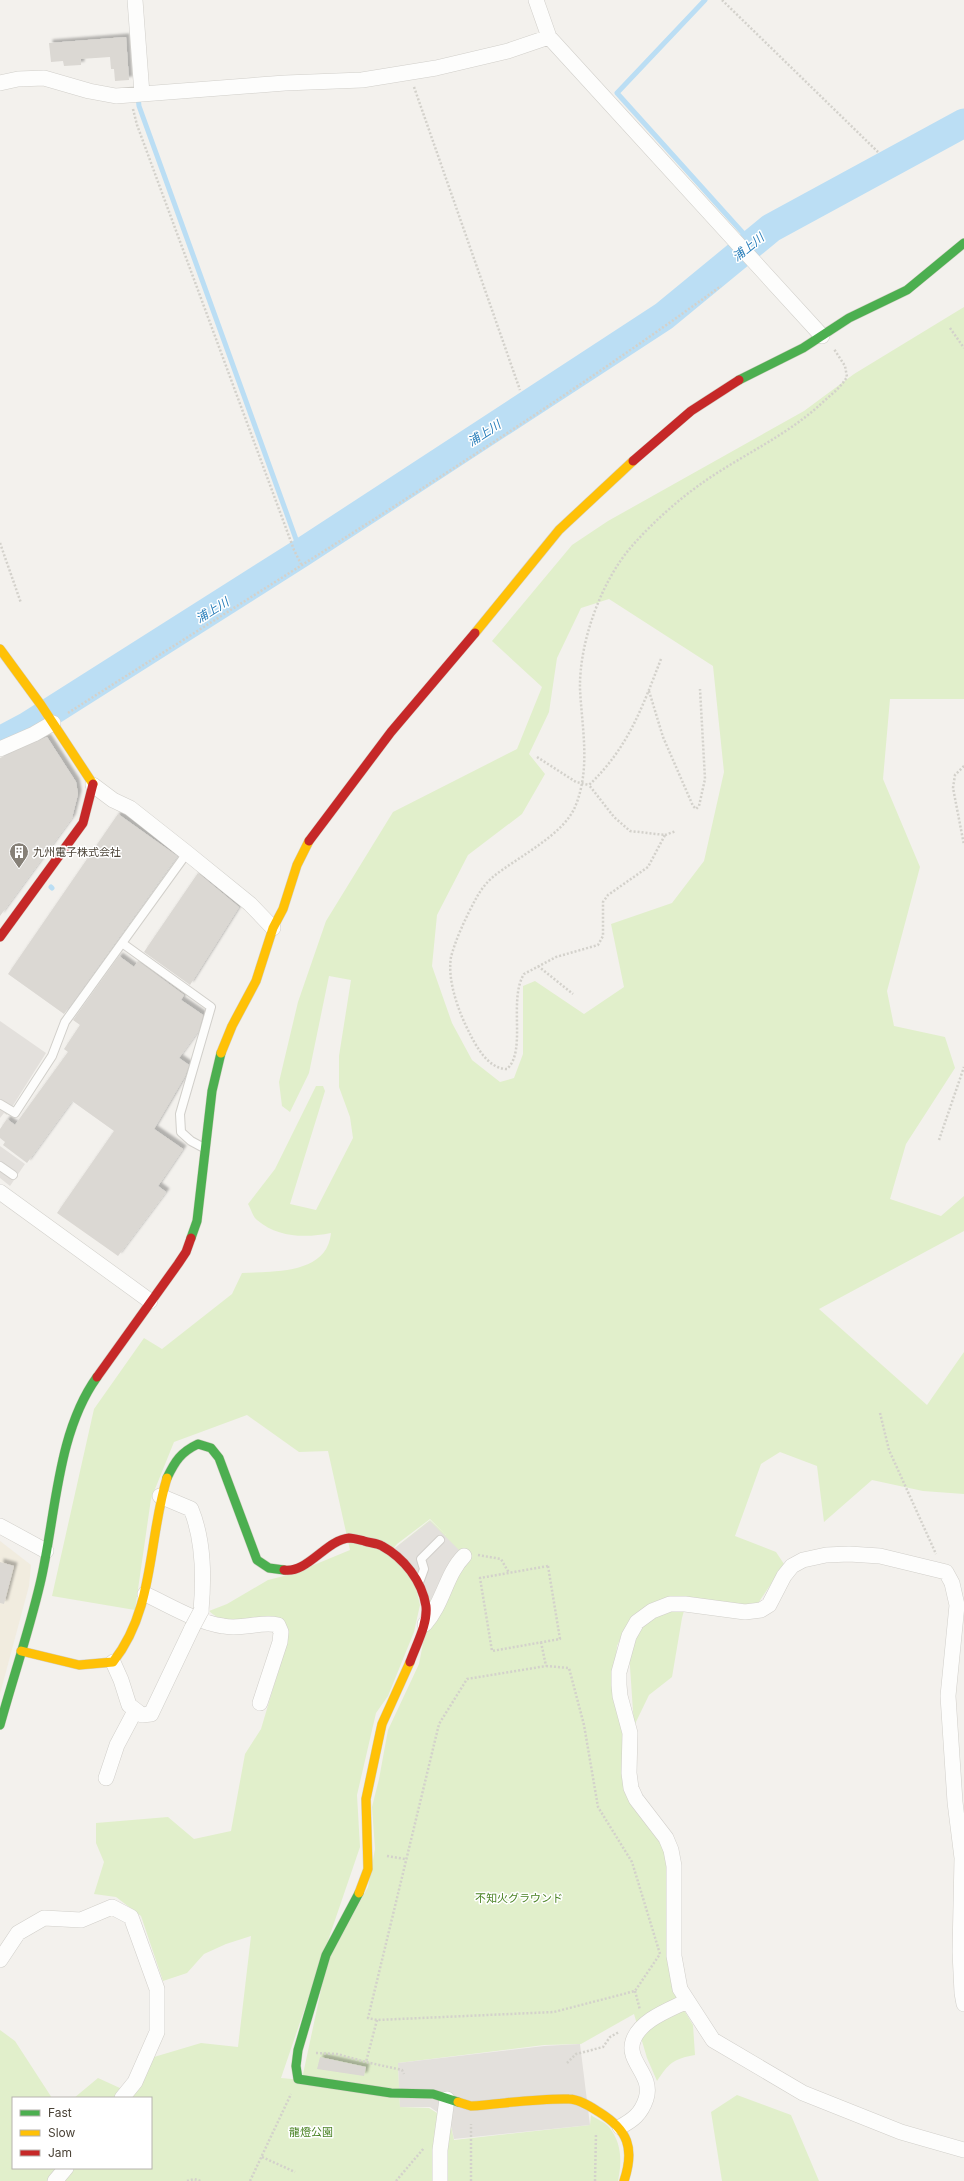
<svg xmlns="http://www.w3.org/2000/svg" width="964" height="2181" font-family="Inter,'Noto Sans JP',sans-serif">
	<defs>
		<filter id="shadow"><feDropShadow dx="3.5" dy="-3.5" stdDeviation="1" flood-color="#0004"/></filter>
	</defs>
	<rect width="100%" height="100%" fill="#f3f1ed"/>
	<!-- education -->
	<path fill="#f1ecdf" d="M0 1541 31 1565 29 1586 0 1694Z"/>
	<!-- green -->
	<path fill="#e1efcb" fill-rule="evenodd" d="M964 307V699H890L883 779 920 867 887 991 894 1026 945 1037 955 1068 906 1144 890 1199 941 1216 964 1196V1231L819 1309 927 1405 964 1352V1494L923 1491 872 1480 824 1522 817 1466 780 1452 761 1464 735 1536 776 1552 784 1564 757 1605 750 1607 687 1600 682 1618 672 1677 649 1695 634 1726 629 1652 634 1634 625 1628 617 1646 613 1689 626 1737 623 1777 629 1796 660 1836 669 1861 670 1964 675 1995 693 2025 695 2055C673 2059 669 2063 657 2081L647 2058 634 2014 581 2044 544 2045 398 2063 400 2107 429 2108 450 2121 454 2140 590 2125 591 2115C596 2119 605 2122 609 2127 622 2143 622 2162 618 2181H442L441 2168 440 2181H0V2030L15 2041 52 2098H13V2168H151V2098H74L98 2078 133 2094 154 2057 201 2043 238 2047 251 1936 226 1944 204 1954 187 1973 163 1981 141 1916 116 1897 94 1894 104 1862 96 1843V1823L168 1817 194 1839 231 1831 245 1754 261 1729 280 1665 285 1624 281 1620C255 1621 230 1631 209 1611L227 1604 268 1580 292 1574 350 1550 328 1451 299 1452 247 1415 174 1442 151 1499 135 1610 52 1596 94 1409 144 1338 162 1349 232 1294 242 1273C273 1271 327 1275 331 1233 306 1238 278 1238 257 1220 253 1217 251 1209 248 1204L275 1169 316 1086H323L325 1091 290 1204 316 1210 353 1138 350 1117 339 1087V1056L351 980 329 976 309 1073 290 1112 282 1106 279 1082 298 1002 326 921 393 812 517 749 542 687 492 641 572 545 608 521 804 411 854 374ZM609 599 713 666 724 772 704 861 672 903 611 924 624 987 584 1014 535 981 523 986V1054L514 1078 500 1082 472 1060 452 1023 432 966 437 915 468 855 522 814 545 774 529 754 549 712 557 658 581 608ZM430 1519 446 1535 430 1520 395 1548 422 1582 428 1604 425 1633 419 1664 388 1730 379 1779 372 1807 375 1849 368 1887 327 1962 302 2079 314 2081 281 2078 360 1847 357 1795 376 1713 388 1696 414 1632 420 1605 415 1584 402 1565 389 1554 397 1544Z
		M737 2095 791 2115 819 2181H722L711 2112Z"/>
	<!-- parking -->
	<path fill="#e3e0dc" d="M0 1021 46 1053 7 1115 4 1113 0 1118Z
		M0 1146 25 1164 10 1186 0 1178Z
		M430 1521 462 1553 434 1605 395 1548Z
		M580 2044 590 2125 454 2139 450 2121 430 2107H400L398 2063 544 2046Z"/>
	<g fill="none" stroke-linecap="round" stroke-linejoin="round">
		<!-- stream -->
		<path stroke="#bbdef4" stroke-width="5" d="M705 0 617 93 752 243
			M138 97 139 106 301 553
			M51 887 52 888"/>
		<!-- river -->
		<path stroke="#bbdef4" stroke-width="29" d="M0 741 28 726 301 553 664 316 771 228 964 123"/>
	</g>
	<!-- building -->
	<path fill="#dbd8d3" filter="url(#shadow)" d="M126 37 129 80 115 81 114 69H111L110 57 81 59V65L64 66 63 61 51 62 49 43Z
		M47 737 76 782 78 794 72 818 0 916V758Z
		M118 814 177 856 64 1014 8 974Z
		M198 873 239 907 190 985 144 952Z
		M119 956 134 967 138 961 184 995 181 1000 203 1015 199 1030 179 1058 189 1065 185 1076 154 1129 183 1149 158 1186 166 1192 118 1256 57 1213 114 1131 72 1101 27 1163 3 1145 5 1142 0 1138V1129L7 1119 15 1125 68 1052 64 1049 80 1025 73 1020Z
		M0 1562 14 1566 4 1604 0 1603Z
		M320 2057 366 2067 364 2076 317 2069Z"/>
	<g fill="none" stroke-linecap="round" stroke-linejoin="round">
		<!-- lane casing -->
		<g stroke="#d1cfca" stroke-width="10">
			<path id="lane" d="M122 943 211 1007 180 1114 181 1132 191 1141 204 1148
				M0 1104 15 1113 52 1056 65 1022 187 853
				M0 1166 13 1175
				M420 1580 424 1569 421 1559 440 1540"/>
		</g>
		<!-- street casing -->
		<g stroke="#d1cfca" stroke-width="16">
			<path id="street" d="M135 0 142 94
				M536 0 549 37
				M0 83 18 79 44 78 89 91 116 96 285 83 362 80 436 68 508 51 549 37 822 336
				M0 749 34 734 53 723
				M93 785 113 800 130 808 187 853 250 904 273 928
				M0 1192 150 1301
				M160 1496 191 1509C204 1541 204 1577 201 1611
				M0 1526 46 1551
				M145 1594C169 1605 196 1622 223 1626 242 1630 260 1621 278 1625L281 1632 280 1642 260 1703
				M425 1624C443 1604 446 1574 464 1556
				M113 1662 121 1680 129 1705 142 1715 151 1714 192 1628
				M106 1778 117 1745 135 1711
				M0 1960 18 1933 44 1918 81 1920 112 1907 131 1917 157 1989V2032L135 2082 122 2098
				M964 2004 962 1993 960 1952 962 1858 955 1802 948 1696 957 1605 952 1583 946 1572 880 1556 849 1554 826 1555 803 1560 792 1566 784 1576 769 1605 761 1610 745 1612 685 1604H670L652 1611 637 1622 629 1636 619 1672V1685L620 1696 630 1733 629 1773 631 1788 636 1799 666 1838 671 1850 674 1866V1956L680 1989 713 2040 803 2093 901 2132 964 2150
				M620 2127C633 2120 641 2114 646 2099 654 2075 626 2062 633 2041 640 2020 669 2010 687 2001
				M55 2181 66 2168
				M440 2181V2150L447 2099"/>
		</g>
		<!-- fast casing -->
		<g stroke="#d3cfc4" stroke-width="10">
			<path id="fast" d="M739 380 803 348 849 318 907 290 964 243
				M191 1238 197 1221 212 1091 221 1053
				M167 1478C175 1461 181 1452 198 1444L211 1448 219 1458 257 1560 269 1568 284 1570
				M0 1725C13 1678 29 1631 40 1584 56 1518 56 1434 97 1377
				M359 1893 326 1955 298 2050 296 2066 298 2079 391 2093 433 2094 458 2102"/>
		</g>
		<!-- slow casing -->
		<g stroke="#d3cfc4" stroke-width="10">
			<path id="slow" d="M475 633 559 530 633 461
				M0 649 41 705 93 784
				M221 1053 232 1026 256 981 273 928 283 909 297 865 309 841
				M21 1651 79 1665 113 1662C155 1609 148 1539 167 1478
				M359 1893 368 1869 366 1799 380 1733 382 1724 410 1662
				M458 2102 471 2106C502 2104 538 2098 569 2099 579 2099 591 2107 599 2112 628 2130 635 2148 624 2181"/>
		</g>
		<!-- jam casing -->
		<g stroke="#d3cfc4" stroke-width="10">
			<path id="jam" d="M633 461 691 411 739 380
				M309 841 391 732 475 633
				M0 937 83 823 93 784
				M97 1377 178 1264 186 1252 191 1238
				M284 1570C307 1574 326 1540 349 1538 353 1538 360 1540 364 1541 370 1543 377 1543 382 1546 404 1558 422 1581 426 1606 428 1624 416 1645 410 1662"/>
		</g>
		<!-- path -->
		<path stroke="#d3d1cb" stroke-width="2.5" stroke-dasharray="2 2" stroke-linecap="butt" d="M722 0 878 152
			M414 87 520 390
			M133 109 137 125 294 550 301 564
			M950 328 964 348
			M0 543 21 603
			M661 659C642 708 628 748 589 785L614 817 630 831 665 835 648 867 608 895 603 902V936L598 945 556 957 524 974C508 1000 527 1051 507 1069 489 1069 477 1048 470 1034 459 1013 447 981 451 957 455 942 462 926 469 912 476 898 482 886 494 876 518 857 563 835 575 807 591 769 582 729 580 689 579 643 601 581 632 546 653 522 679 499 705 481 744 454 788 435 823 402 832 394 841 387 847 377L845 366 834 349
			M649 691 663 737 693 806 696 809 699 806 705 779 700 689
			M68 713C287 573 511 438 721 286
			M537 757 576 782 589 785
			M964 766 955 775 953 788 964 845
			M665 835 676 831
			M538 966 573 994
			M939 1140 964 1067
			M880 1413 889 1450 936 1554
			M478 1555 501 1559 509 1573
			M548 1566 560 1639 492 1651 480 1578Z
			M541 1642 546 1666
			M546 1666 569 1668 584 1725 598 1807 632 1862 660 1954 635 1991 554 2012 377 2020 368 2018 439 1724 467 1679Z
			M387 1856 405 1859
			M635 1991 640 2010
			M377 2020 366 2062 402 2070 404 2074
			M316 2053 337 2054 366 2062
			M567 2063 576 2054 603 2047 610 2037 619 2032
			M262 2157 295 2172
			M187 2181 194 2179 201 2181
			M250 2181 291 2094
			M396 2181 424 2148
			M471 2181V2124
			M595 2181 596 2133"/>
		<!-- lane -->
		<use href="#lane" stroke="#fdfdfc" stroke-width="8"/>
		<!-- street -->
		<use href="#street" stroke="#fdfdfc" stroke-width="15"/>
		<!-- fast -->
		<use href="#fast" stroke="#4caf50" stroke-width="9"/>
		<!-- slow -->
		<use href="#slow" stroke="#ffc107" stroke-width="9"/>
		<!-- jam -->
		<use href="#jam" stroke="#c62828" stroke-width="9"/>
		<!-- street-bridge casing -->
		<g stroke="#d1cfca" stroke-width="16" stroke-linecap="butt">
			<path id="street-bridge" d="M192 1628 201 1611"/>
		</g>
		<!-- street-bridge -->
		<use href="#street-bridge" stroke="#fdfdfc" stroke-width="15"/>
	</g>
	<!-- icons -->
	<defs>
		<g id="building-pin" transform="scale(1)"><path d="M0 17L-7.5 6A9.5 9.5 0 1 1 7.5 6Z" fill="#868077" stroke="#fff"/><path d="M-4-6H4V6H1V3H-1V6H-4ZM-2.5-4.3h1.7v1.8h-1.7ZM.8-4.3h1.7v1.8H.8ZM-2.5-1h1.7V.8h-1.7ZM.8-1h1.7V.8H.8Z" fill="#fff"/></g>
	</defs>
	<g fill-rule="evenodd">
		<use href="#building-pin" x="19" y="852"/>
	</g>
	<g text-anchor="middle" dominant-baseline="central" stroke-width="3" stroke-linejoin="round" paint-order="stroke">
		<!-- poi labels -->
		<g font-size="11" fill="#4b4337" stroke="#fff" text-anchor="start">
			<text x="33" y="852">九州電子株式会社</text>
		</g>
		<!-- park labels -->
		<g font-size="11" fill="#4a8324" stroke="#fff">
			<text x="519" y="1898">不知火グラウンド</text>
			<text x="311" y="2132">龍燈公園</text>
		</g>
		<!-- water labels -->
		<g font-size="12" font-style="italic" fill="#257cb9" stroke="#fff">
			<text transform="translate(748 247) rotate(-39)">浦上川</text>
			<text transform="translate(484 433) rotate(-33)">浦上川</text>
			<text transform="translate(212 610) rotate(-32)">浦上川</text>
		</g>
	</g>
	<!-- legend -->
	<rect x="12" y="2097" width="140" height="72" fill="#ffffff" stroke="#b7b4af"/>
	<rect x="20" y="2110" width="20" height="6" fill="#4caf50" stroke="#b7b4af"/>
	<text x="48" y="2117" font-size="12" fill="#4b4337">Fast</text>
	<rect x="20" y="2130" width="20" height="6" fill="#ffc107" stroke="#b7b4af"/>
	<text x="48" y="2137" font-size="12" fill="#4b4337">Slow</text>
	<rect x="20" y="2150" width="20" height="6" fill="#c62828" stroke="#b7b4af"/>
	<text x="48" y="2157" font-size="12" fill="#4b4337">Jam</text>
</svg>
